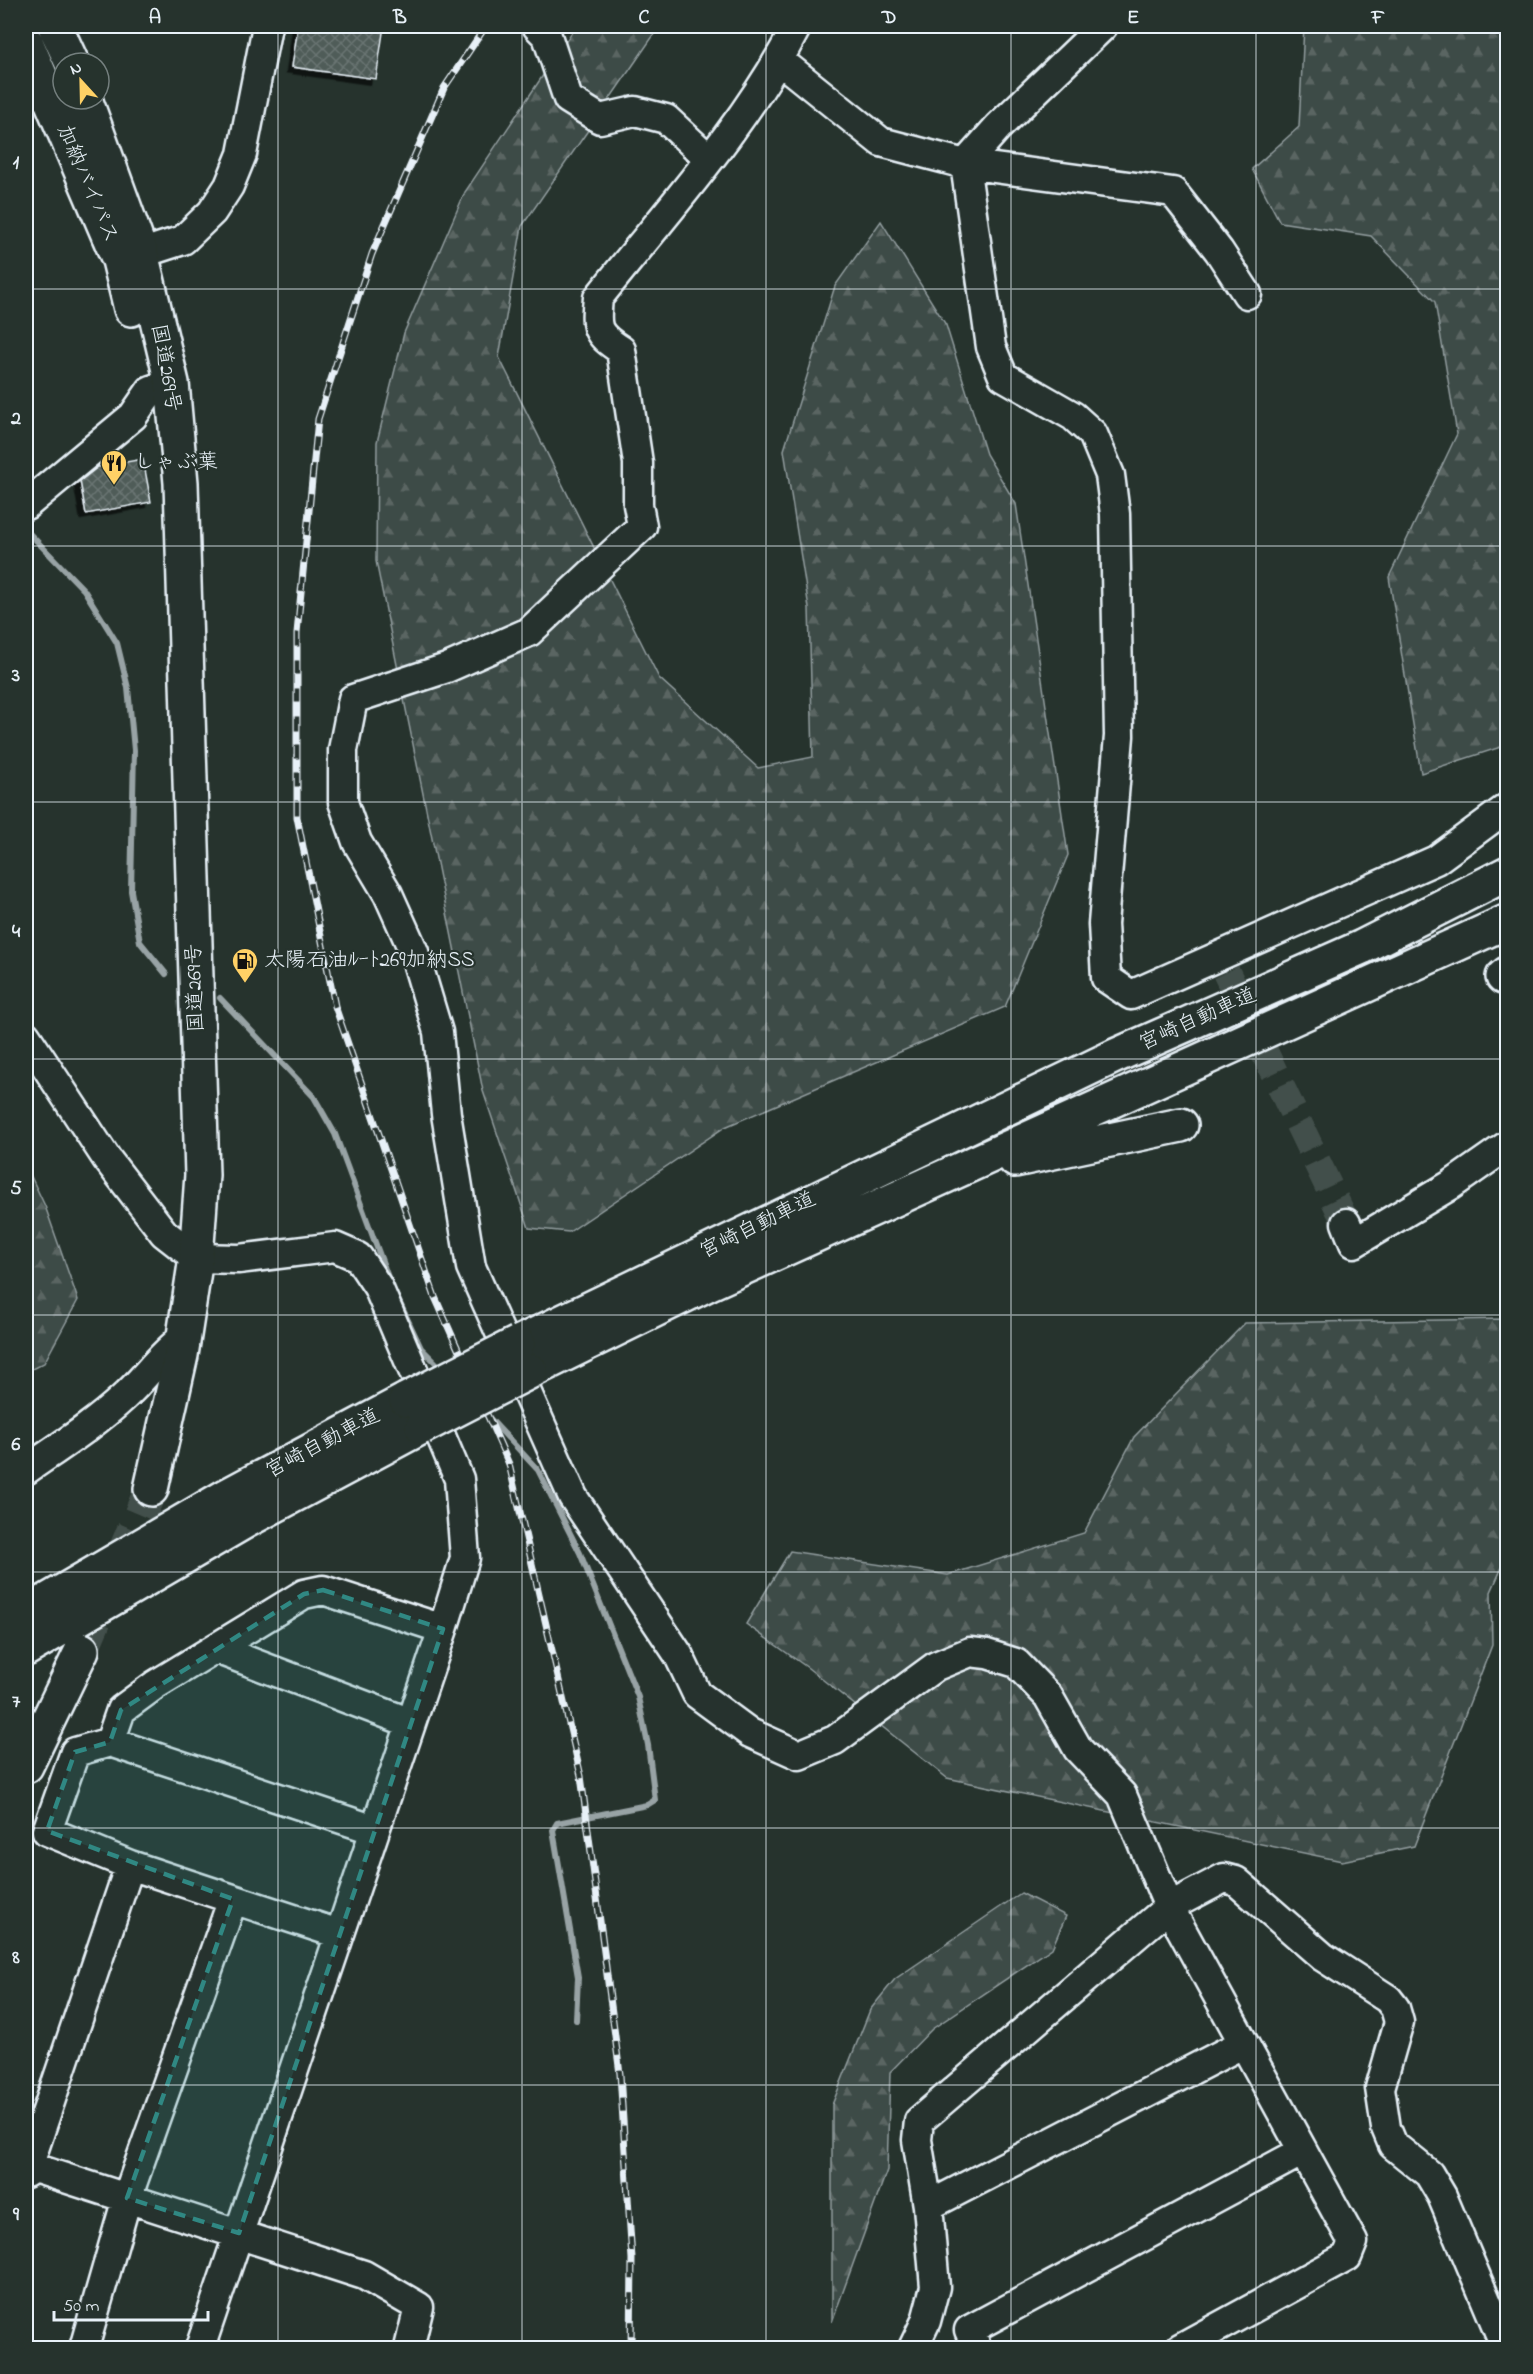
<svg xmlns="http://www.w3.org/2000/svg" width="1533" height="2374" font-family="'Indie Flower','Klee One',sans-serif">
	<defs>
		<pattern id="forest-firs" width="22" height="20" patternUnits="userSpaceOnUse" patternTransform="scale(1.5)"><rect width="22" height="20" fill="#3e4b47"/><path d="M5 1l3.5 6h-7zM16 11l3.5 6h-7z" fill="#5a6562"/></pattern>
		<pattern id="building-cross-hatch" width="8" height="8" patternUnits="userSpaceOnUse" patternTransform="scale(1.5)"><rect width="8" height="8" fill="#505c59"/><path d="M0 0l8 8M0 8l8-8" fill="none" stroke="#697472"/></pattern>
		<filter id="shadow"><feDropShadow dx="-5.5" dy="5.5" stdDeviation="0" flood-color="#0009"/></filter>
	</defs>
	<rect width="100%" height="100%" fill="#26332d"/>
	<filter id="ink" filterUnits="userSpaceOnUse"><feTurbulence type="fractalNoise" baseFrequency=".0167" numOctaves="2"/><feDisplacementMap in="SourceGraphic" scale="12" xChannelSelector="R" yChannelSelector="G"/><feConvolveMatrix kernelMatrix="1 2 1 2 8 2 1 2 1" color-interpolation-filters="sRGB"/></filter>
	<g filter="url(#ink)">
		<!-- forest -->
		<path fill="url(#forest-firs)" stroke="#939ea0" stroke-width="1.5" d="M576 26H660L522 226 499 357 659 678 758 768 813 757 809 608 784 450 835 286 881 221 946 325 986 454 1016 504 1068 855 1005 1007 725 1127 569 1232 529 1228 483 1091 376 561 377 442 404 333 465 192Z
			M1304 26H1507V745L1421 773 1389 577 1457 434 1435 302 1371 236 1280 222 1252 169 1299 127Z
			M26 1166 45 1206 78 1300 44 1363 26 1372Z
			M1507 1319 1508 1554 1491 1592 1492 1645 1414 1846 1342 1861 947 1778 808 1668 746 1624 790 1551 948 1575 1084 1533 1134 1437 1245 1323Z
			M1021 1893 1066 1916 1052 1948 932 2029 890 2072 887 2170 832 2322V2105L870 2010 895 1979Z"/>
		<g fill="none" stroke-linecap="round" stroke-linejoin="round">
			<!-- stream -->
			<path stroke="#98a3a5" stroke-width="6" d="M26 530 84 590 117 643 128 688 134 750 131 891 140 942 166 974
				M220 998 314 1097 335 1134 389 1280
				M397 1297 421 1348 442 1369
				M481 1409 538 1470 580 1553 638 1697 648 1745 655 1800 647 1805 557 1823 553 1830 578 1977 576 2020"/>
		</g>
		<!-- building -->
		<path fill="url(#building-cross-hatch)" stroke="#e8f1f8" stroke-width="1.5" filter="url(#shadow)" d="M298 26H384L376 79 292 67Z
			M143 459 151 502 86 514 80 481 98 467Z"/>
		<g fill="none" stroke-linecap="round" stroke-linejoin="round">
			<!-- minor-tunnel -->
			<path stroke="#43504b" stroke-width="28" stroke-dasharray="28 14" stroke-linecap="butt" d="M1226 972 1346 1223"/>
			<!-- highway-tunnel -->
			<path stroke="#43504b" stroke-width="33" stroke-dasharray="33 16" stroke-linecap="butt" d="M82 1650 151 1489"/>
			<!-- minor casing -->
			<g stroke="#e8f1f8" stroke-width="33">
				<path id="minor" d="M537 26 547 36 568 99 600 119 635 111 666 119 709 159
					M797 26C746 125 667 211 598 298 595 328 595 333 621 350L638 463V505L642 526 529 632 447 668 353 699 343 750V802L357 842 388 894 414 952 438 1032 446 1114 471 1267 573 1497 678 1654 697 1694 750 1733 799 1755 835 1740 936 1666 970 1652 987 1654 1016 1663 1048 1696 1078 1749 1122 1795 1169 1907 1353 2242 1347 2257 1180 2348
					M779 60 881 142 965 164 1173 192 1219 251 1247 294
					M965 164 991 347 1003 376 1073 416 1093 434 1110 475 1115 514 1119 736 1103 924 1106 978 1131 995 1436 860 1508 807
					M965 164 998 127 1103 26
					M121 260 183 240 212 212 229 186 242 154 267 26
					M26 505 133 416 151 390 172 383
					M26 1036 107 1159 164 1233 196 1258 239 1259 335 1247 358 1257 378 1287 459 1479 465 1558 443 1629 200 2348
					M1346 1223 1354 1243 1451 1185 1508 1145
					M26 1470C59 1447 94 1425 124 1397 145 1378 159 1356 183 1338
					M216 1649 411 1723
					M110 1742 375 1830
					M339 1934 130 1865 47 1831 75 1752 110 1742 121 1710 155 1685 304 1594 323 1590 443 1629
					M28 2166 364 2275 419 2307 409 2348
					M26 2173 130 1865
					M928 2206 1242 2044
					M84 2348 127 2198 233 1899
					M913 2348 926 2321 935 2287 928 2206 917 2140 919 2121 1169 1907 1224 1878 1236 1881 1323 1957 1388 1999 1395 2008 1399 2022 1380 2088 1386 2128 1393 2145 1429 2174 1442 2196 1506 2348
					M977 2348 969 2330 1303 2151"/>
			</g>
			<!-- highway casing -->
			<g stroke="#e8f1f8" stroke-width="38">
				<path id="highway" d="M55 26 72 63
					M26 42 119 260 131 309
					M85 99 141 253 172 383 181 483 202 1175 196 1258 181 1355 151 1489
					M1503 977 1508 973
					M1015 1160 1181 1125
					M518 1343 1115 1056 1362 947 1508 873
					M531 1371 710 1283 1508 921
					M26 1613 228 1495 406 1400
					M26 1649 244 1522 422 1427
					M26 1766 82 1650"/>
			</g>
			<!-- minor -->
			<use href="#minor" stroke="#26332d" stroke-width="28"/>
			<!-- highway -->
			<use href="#highway" stroke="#26332d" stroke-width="33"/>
			<!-- rail casing -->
			<g stroke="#e8f1f8" stroke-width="7">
				<path id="rail" d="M486 26 444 88 372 254 318 419 297 633V817L335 1006 435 1297 509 1464 581 1776 620 2074 632 2259 631 2348"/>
			</g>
			<!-- rail -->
			<use href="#rail" stroke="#26332d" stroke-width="4.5" stroke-dasharray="14" stroke-linecap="butt"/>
			<!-- highway-bridge casing -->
			<g stroke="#e8f1f8" stroke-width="38" stroke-linecap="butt">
				<path id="highway-bridge" d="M406 1400 518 1343
					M422 1427 531 1371"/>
			</g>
			<!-- highway-bridge -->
			<use href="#highway-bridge" stroke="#26332d" stroke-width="33"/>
		</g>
	</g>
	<!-- marked area -->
	<path fill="#308883" fill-opacity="0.2" stroke="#308883" stroke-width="4.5" stroke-dasharray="12 8" stroke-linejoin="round" d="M323 1590 443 1629 239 2233 127 2198 233 1899 47 1831 75 1752 110 1742 121 1710 304 1594Z"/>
	<!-- grid -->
	<path fill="none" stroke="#e8f1f8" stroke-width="1.5" stroke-opacity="0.55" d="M278 26V2348M522 26V2348M766 26V2348M1011 26V2348M1256 26V2348M26 289H1508M26 546H1508M26 802H1508M26 1059H1508M26 1315H1508M26 1572H1508M26 1828H1508M26 2085H1508"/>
	<!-- icons -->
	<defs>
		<g id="restaurant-pin" transform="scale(1.35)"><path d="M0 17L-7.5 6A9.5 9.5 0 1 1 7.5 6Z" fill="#ffd166" stroke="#26332d"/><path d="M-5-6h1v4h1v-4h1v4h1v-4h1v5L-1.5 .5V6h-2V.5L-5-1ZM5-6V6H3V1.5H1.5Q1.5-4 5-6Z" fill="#111"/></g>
		<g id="fuel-pin" transform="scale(1.35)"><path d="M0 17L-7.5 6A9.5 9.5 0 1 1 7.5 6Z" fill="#ffd166" stroke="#26332d"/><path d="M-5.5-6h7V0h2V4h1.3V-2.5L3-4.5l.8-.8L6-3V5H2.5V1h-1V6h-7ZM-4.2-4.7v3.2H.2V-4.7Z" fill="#111"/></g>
	</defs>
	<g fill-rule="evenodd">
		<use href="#restaurant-pin" x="114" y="463"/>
		<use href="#fuel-pin" x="245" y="961"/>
	</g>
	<g text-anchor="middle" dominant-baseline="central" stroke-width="4.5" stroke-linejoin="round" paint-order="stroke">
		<!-- street labels -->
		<g font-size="21" fill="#e8f1f8" stroke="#26332d">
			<text transform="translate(87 184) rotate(67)">加納バイパス</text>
			<text transform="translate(165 368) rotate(80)">国道269号</text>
			<text transform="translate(196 988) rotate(-92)">国道269号</text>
			<text transform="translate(1198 1020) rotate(-24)">宮崎自動車道</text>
			<text transform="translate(758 1226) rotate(-26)">宮崎自動車道</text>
			<text transform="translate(323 1444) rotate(-28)">宮崎自動車道</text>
		</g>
		<!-- poi labels -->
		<g font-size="21" fill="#e8f1f8" stroke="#26332d" text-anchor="start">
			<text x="134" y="463">しゃぶ葉</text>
			<text x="264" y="961">太陽石油ﾙｰﾄ269加納SS</text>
		</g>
	</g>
	<!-- margin -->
	<rect width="1533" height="2374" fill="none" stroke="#26332d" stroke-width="66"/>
	<!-- north arrow -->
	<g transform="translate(81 81) rotate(338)"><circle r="28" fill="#26332d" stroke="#747f7e" stroke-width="1.5"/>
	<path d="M0-4.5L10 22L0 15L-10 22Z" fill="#ffd166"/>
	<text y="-9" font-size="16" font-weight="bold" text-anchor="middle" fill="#e8f1f8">N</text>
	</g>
	<!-- scale -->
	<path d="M54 2311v9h154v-9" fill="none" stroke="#e8f1f8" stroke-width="3"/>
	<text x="63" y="2311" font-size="18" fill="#e8f1f8" stroke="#26332d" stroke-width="4.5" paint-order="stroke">50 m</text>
	<rect x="33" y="33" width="1467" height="2308" fill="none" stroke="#e8f1f8" stroke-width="2"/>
	<g font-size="20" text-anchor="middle" font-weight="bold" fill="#e8f1f8">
		<text x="155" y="23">A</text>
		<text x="400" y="23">B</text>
		<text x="644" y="23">C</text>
		<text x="889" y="23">D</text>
		<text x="1133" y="23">E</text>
		<text x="1378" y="23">F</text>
		<text x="16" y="168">1</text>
		<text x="16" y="424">2</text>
		<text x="16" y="681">3</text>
		<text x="16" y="937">4</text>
		<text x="16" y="1194">5</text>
		<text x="16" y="1450">6</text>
		<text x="16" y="1707">7</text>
		<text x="16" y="1963">8</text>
		<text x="16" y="2220">9</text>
	</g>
</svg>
